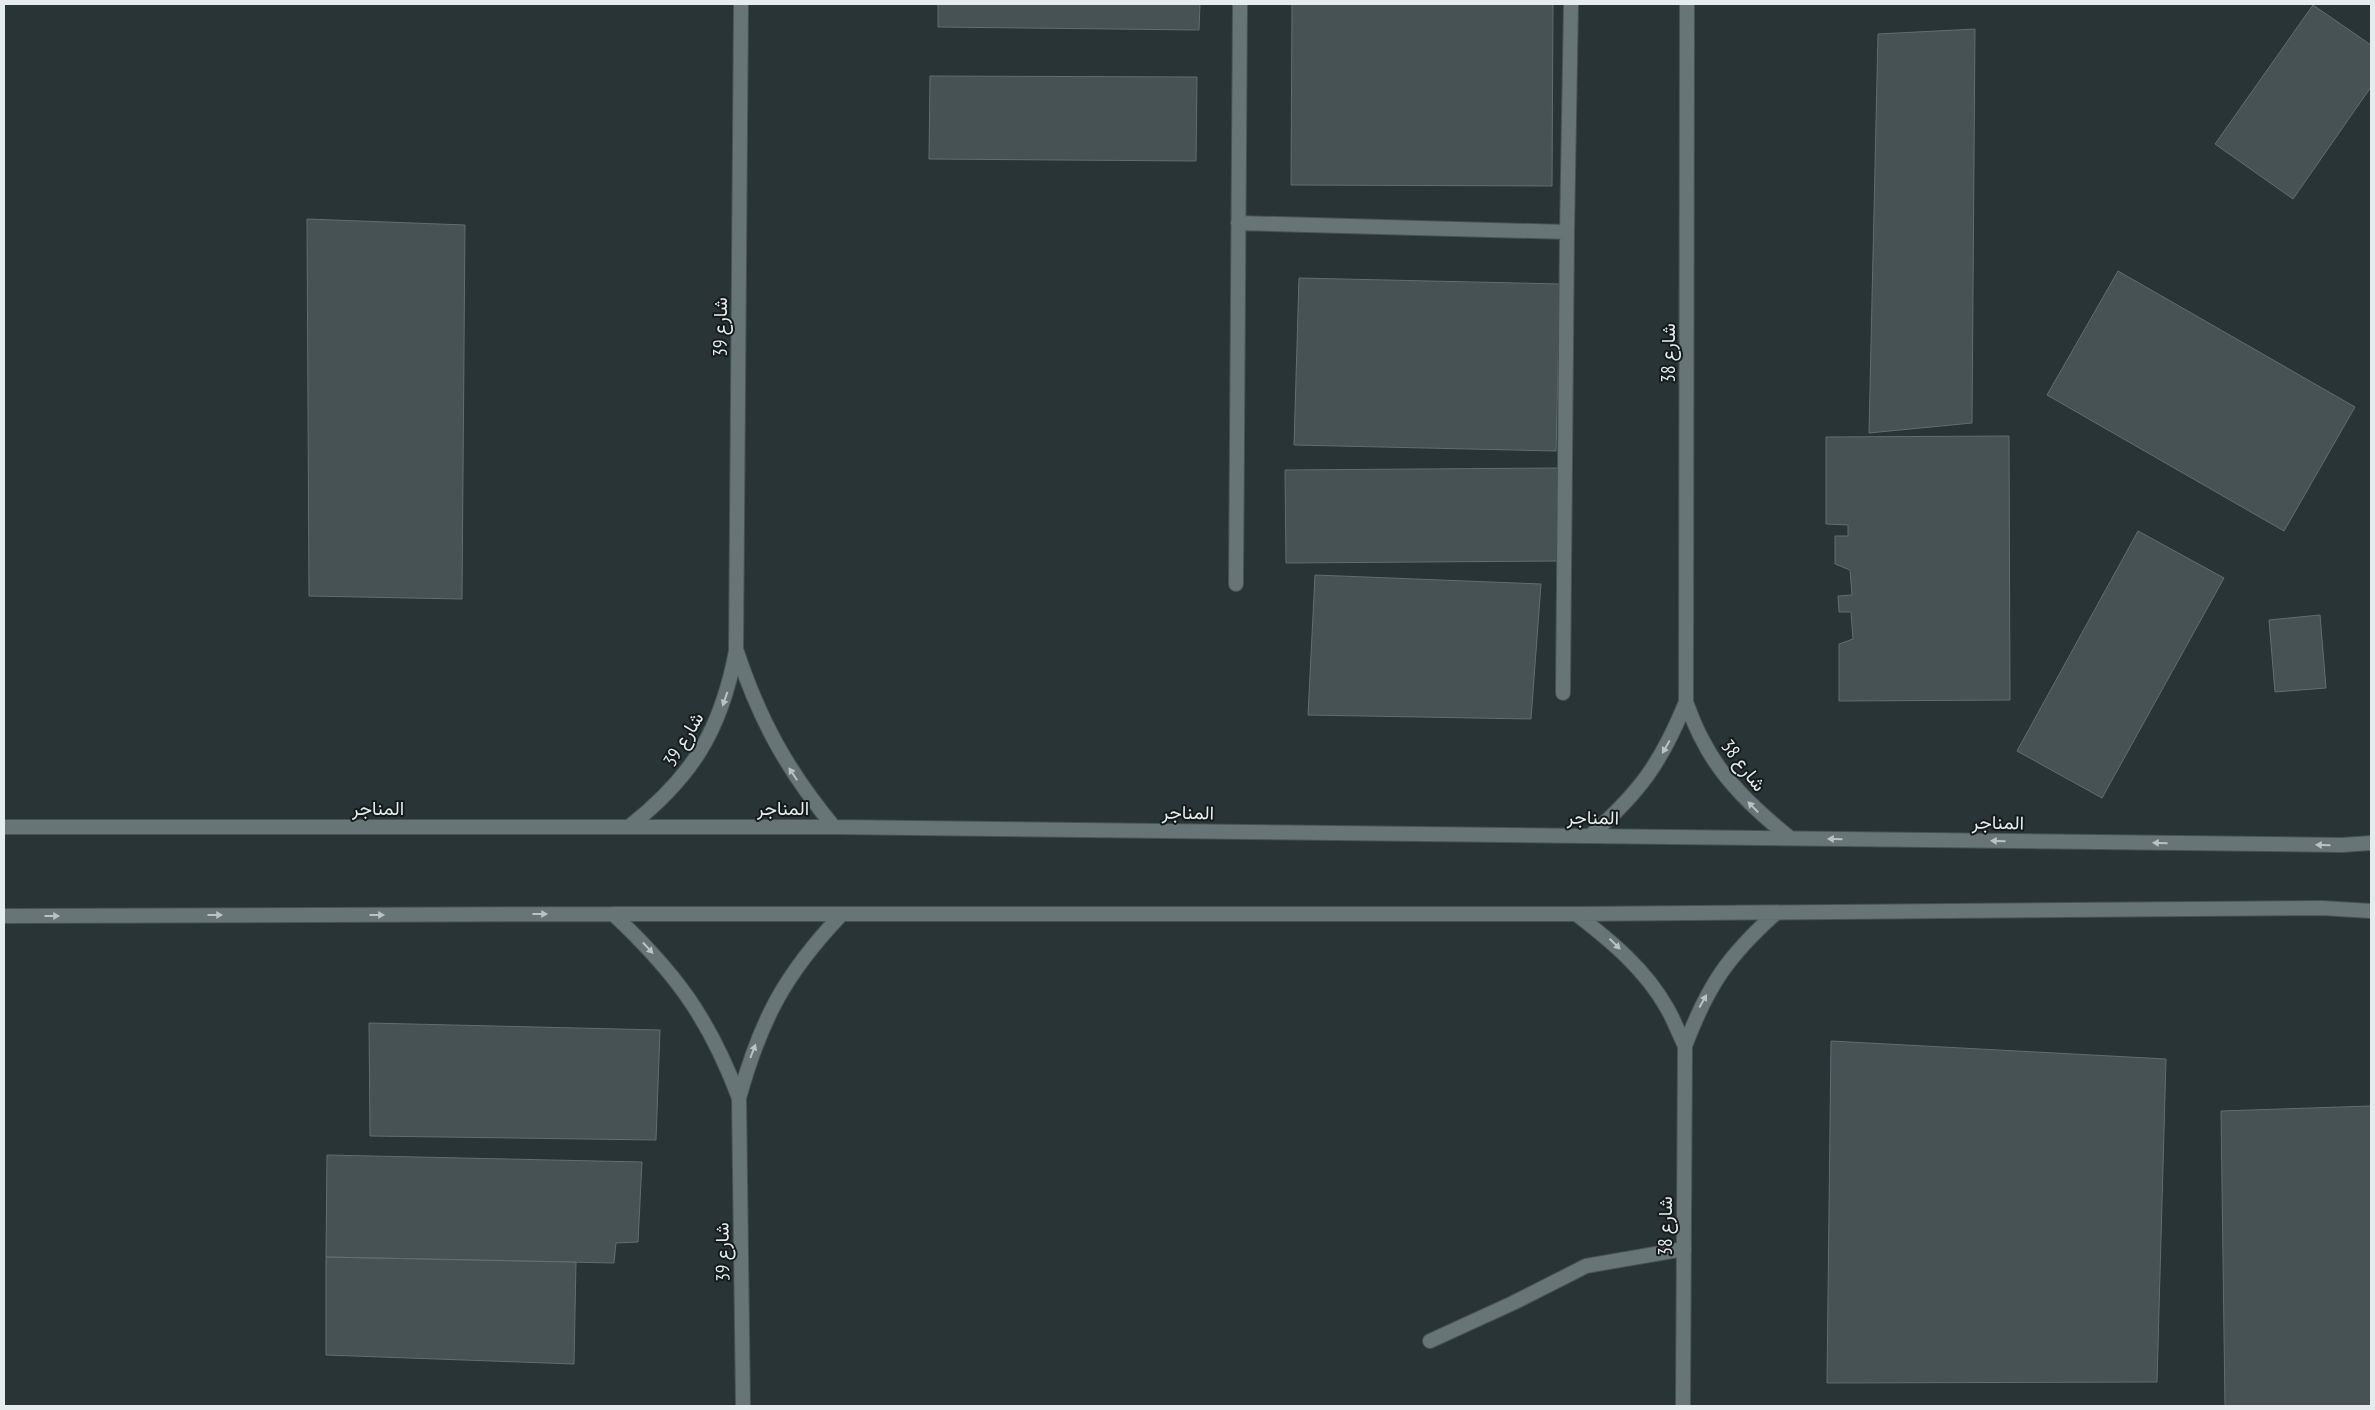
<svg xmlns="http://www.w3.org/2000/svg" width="2375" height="1410" font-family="'PT Sans Narrow',Vazirmatn,sans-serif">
	<rect width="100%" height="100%" fill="#293436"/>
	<!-- building -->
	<path fill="#465254" stroke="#616e70" d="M938 4H1200L1199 30 938 27Z
		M1292 4H1553L1552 186 1291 185Z
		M2313 5 2371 45V87L2293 199 2215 144Z
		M1975 29 1972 423 1869 433 1878 34Z
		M930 76 1197 77 1196 161 929 159Z
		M307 219 465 225 462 599 309 596Z
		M2118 271 2355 407 2284 531 2047 395Z
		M1299 278 1560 284 1556 451 1294 445Z
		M2009 436 2010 700 1839 701V644L1853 639 1851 612H1839L1838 596 1852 595 1850 570 1835 564V536H1848V525L1826 524V437Z
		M1559 468V561L1286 563 1285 470Z
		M2138 531 2224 578 2102 798 2017 751Z
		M1315 575 1541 584 1531 719 1308 715Z
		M2320 615 2326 688 2275 692 2269 620Z
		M369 1023 660 1030 656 1140 370 1136Z
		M1831 1041 2166 1059 2157 1382 1827 1383Z
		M2371 1106V1406H2225L2221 1111Z
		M327 1155 642 1162 638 1242 616 1243 614 1263 326 1257Z
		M326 1257 576 1262 574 1364 326 1355Z"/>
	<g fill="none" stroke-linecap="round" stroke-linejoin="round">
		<!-- service casing -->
		<g stroke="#485253" stroke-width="16">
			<path id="service" d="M1238 223 1567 232 1571 4
				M1236 584 1240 4
				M1563 693 1567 232
				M1430 1341 1513 1303 1586 1266 1684 1249"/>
		</g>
		<!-- minor casing -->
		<g stroke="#485253" stroke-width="16">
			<path id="minor" d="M737 652C760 721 787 770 834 827
				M1686 702C1691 715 1696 729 1703 741 1723 781 1757 811 1790 838
				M630 826C693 776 721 730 736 651L741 4
				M4 827H834L2342 845 2371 843
				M1591 835C1640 792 1661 763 1686 702L1687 4
				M613 914C675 972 709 1018 739 1098
				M1576 914C1611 941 1645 969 1667 1008 1674 1020 1679 1034 1685 1046
				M4 916 613 914H1576L2322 908 2371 911
				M743 1406 739 1098C761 1019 785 974 841 915
				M1683 1406 1685 1046C1708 985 1728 956 1776 913"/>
		</g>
		<!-- service -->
		<use href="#service" stroke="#687577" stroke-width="14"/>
		<!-- minor -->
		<use href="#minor" stroke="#687577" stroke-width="14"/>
	</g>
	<!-- one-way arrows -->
	<defs><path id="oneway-solid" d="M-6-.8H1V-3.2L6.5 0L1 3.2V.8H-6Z" transform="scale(1.25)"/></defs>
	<g fill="#b9c2c4">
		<use href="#oneway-solid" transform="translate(725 699) rotate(109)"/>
		<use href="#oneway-solid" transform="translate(1666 747) rotate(120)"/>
		<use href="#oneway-solid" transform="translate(793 774) rotate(-124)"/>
		<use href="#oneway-solid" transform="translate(1753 807) rotate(-134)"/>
		<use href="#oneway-solid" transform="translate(1835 839) rotate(-179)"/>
		<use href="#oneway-solid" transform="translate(1998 841) rotate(-179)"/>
		<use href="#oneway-solid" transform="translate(2160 843) rotate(-179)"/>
		<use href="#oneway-solid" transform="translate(2323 845) rotate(-179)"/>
		<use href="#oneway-solid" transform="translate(540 914)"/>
		<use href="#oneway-solid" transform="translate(215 915)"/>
		<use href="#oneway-solid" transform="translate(377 915)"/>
		<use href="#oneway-solid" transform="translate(52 916)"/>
		<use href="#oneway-solid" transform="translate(1615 944) rotate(44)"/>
		<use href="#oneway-solid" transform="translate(648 948) rotate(47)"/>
		<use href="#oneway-solid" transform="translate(1703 1001) rotate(-61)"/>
		<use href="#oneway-solid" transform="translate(753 1051) rotate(-69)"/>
	</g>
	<g text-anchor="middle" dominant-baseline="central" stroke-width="4" stroke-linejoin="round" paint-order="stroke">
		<!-- street labels -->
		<g font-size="19" fill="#e5eced" stroke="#151a1b">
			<text transform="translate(720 327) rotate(-90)">شارع 39</text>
			<text transform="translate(1668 353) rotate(-90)">شارع 38</text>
			<text transform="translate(683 739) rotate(-59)">شارع 39</text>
			<text transform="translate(1744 765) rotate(52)">شارع 38</text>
			<text x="378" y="808">المناجر</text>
			<text x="783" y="808">المناجر</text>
			<text transform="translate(1188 812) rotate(1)">المناجر</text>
			<text transform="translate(1593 817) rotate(1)">المناجر</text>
			<text transform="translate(1998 822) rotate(1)">المناجر</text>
			<text transform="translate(1665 1226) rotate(-90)">شارع 38</text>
			<text transform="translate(722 1252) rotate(-91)">شارع 39</text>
		</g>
	</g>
	<!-- border -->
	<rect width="2375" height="1410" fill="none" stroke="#e5eced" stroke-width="10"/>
</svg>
